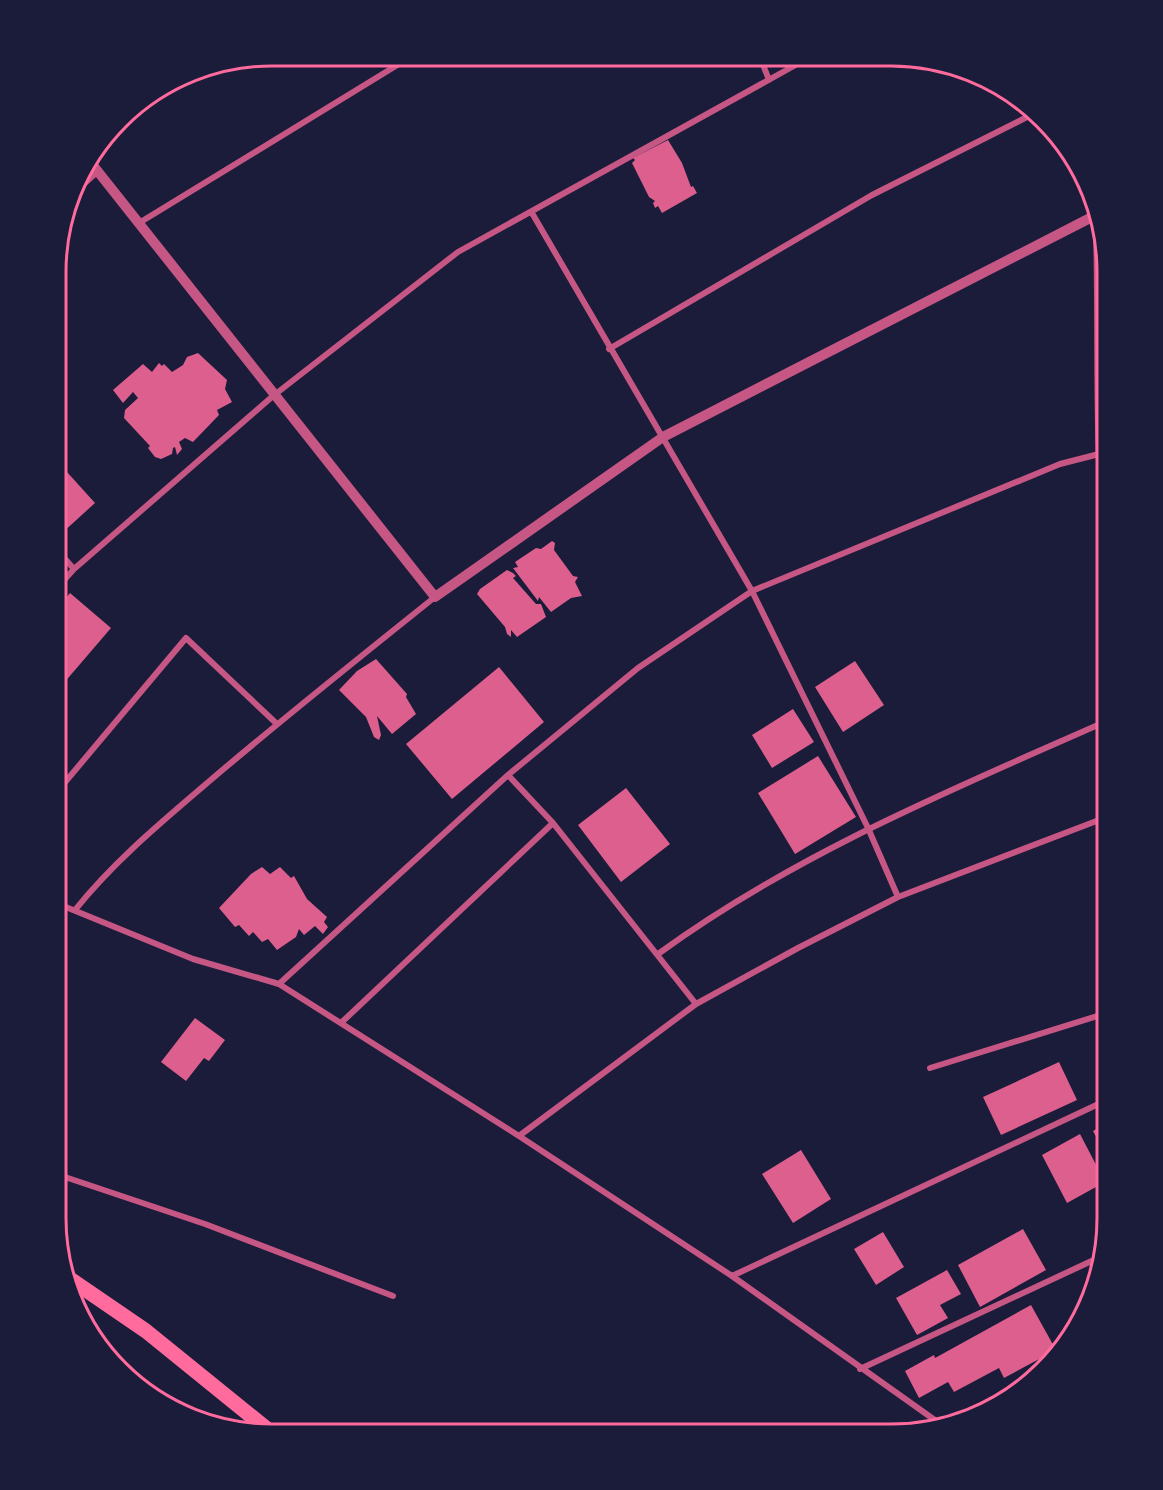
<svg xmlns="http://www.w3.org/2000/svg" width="1163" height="1490" font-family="Montserrat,sans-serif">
	<rect width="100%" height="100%" fill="#1b1b3a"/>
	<!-- building -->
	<path fill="#dd5f8e" d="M668 140 682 163 691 187 693 186 697 193 662 213 658 206 655 208 653 203 655 201 649 197 632 163 635 160 633 158Z
		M198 353 227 380 225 389 232 402 217 410 219 415 193 442 185 438 179 442 182 449 177 455 175 447 173 448 172 454 161 459 155 457 148 448 150 446 124 418 125 410 138 398 133 392 123 403 113 390 143 364 152 372 159 363 162 366 164 364 172 372 183 365 187 357Z
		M67 472 95 503 61 534 57 530V482Z
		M552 541 555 543 554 550 573 576 578 577 575 582 582 596 571 598 551 612 539 597 538 601 513 568 518 567 515 562 536 548 541 549Z
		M507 570 513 573 516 576 513 578 536 604H541L546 617 517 637 511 630V637L507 634 505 627 477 594 480 589Z
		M70 593 111 628 57 691V609Z
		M376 659 407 694 406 697 416 714 392 734 377 716 381 735 379 740 374 737 366 717 339 690 357 671Z
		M855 661 884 705 843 732 815 687Z
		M499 667 544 722 452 799 406 744Z
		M793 709 814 742 772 768 752 735Z
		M818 756 856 817 795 854 758 793Z
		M626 788 670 844 621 882 578 825Z
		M262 867 270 874 280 867 291 878 294 876 307 899 327 917 324 922 328 927 323 934 315 926 304 935 299 929 296 937 277 950 268 939 262 942 253 932 249 936 239 925 235 927 219 908 251 874Z
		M195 1018 225 1040 209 1061 204 1058 186 1081 161 1062Z
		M1059 1062 1077 1100 1001 1135 983 1097Z
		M1107 1123V1157L1093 1131Z
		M1080 1134 1105 1182 1067 1203 1042 1155Z
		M801 1150 831 1199 793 1223 762 1174Z
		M1023 1229 1046 1270 980 1307 958 1265Z
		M883 1232 904 1267 876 1285 854 1249Z
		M947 1270 961 1294 940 1305 948 1318 917 1335 896 1298Z
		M1031 1305 1056 1350 1004 1378 999 1368 954 1392 948 1382 919 1398 905 1371 934 1355 935 1358Z"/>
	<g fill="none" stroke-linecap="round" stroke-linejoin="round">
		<!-- minor -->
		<path stroke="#c65784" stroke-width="6" d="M760 57 769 80
			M74 193 97 172
			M532 213 752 591 868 828 898 897
			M139 223 412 56
			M609 349 872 195 1031 115
			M57 550 74 569
			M57 588 74 569 273 396 458 252 810 57
			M508 775 553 823 696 1004
			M56 793 186 638 277 724
			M56 903 193 959 279 984 519 1136 732 1276 939 1423
			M75 910C115 860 164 820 213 778 286 716 360 657 435 597
			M658 954C795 854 953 789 1107 721
			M279 984 508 775 638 668 752 591 1060 464 1099 454H1107
			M342 1022 553 823
			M930 1068 1107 1013
			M519 1136 696 1004 798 948 898 897 1107 817
			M56 1174 205 1224 393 1296
			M732 1276 1107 1100
			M860 1369 1098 1258"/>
		<!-- tertiary -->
		<path stroke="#c65784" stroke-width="10" d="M88 159 435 597 663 437 1094 216
			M1098 229C1101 337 1096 445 1107 553"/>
		<!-- primary -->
		<path stroke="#ff6b9d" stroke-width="15" d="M70 1279 146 1331 272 1433"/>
	</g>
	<!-- crop -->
	<path d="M0 0H1163V1490H0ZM272 66H891A206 206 0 0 1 1097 272V1218A206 206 0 0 1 891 1424H272A206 206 0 0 1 66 1218V272A206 206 0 0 1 272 66Z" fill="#1b1b3a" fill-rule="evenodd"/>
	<path fill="none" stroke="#ff6b9d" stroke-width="3" d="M272 66H891A206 206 0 0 1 1097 272V1218A206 206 0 0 1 891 1424H272A206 206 0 0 1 66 1218V272A206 206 0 0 1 272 66Z"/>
</svg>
